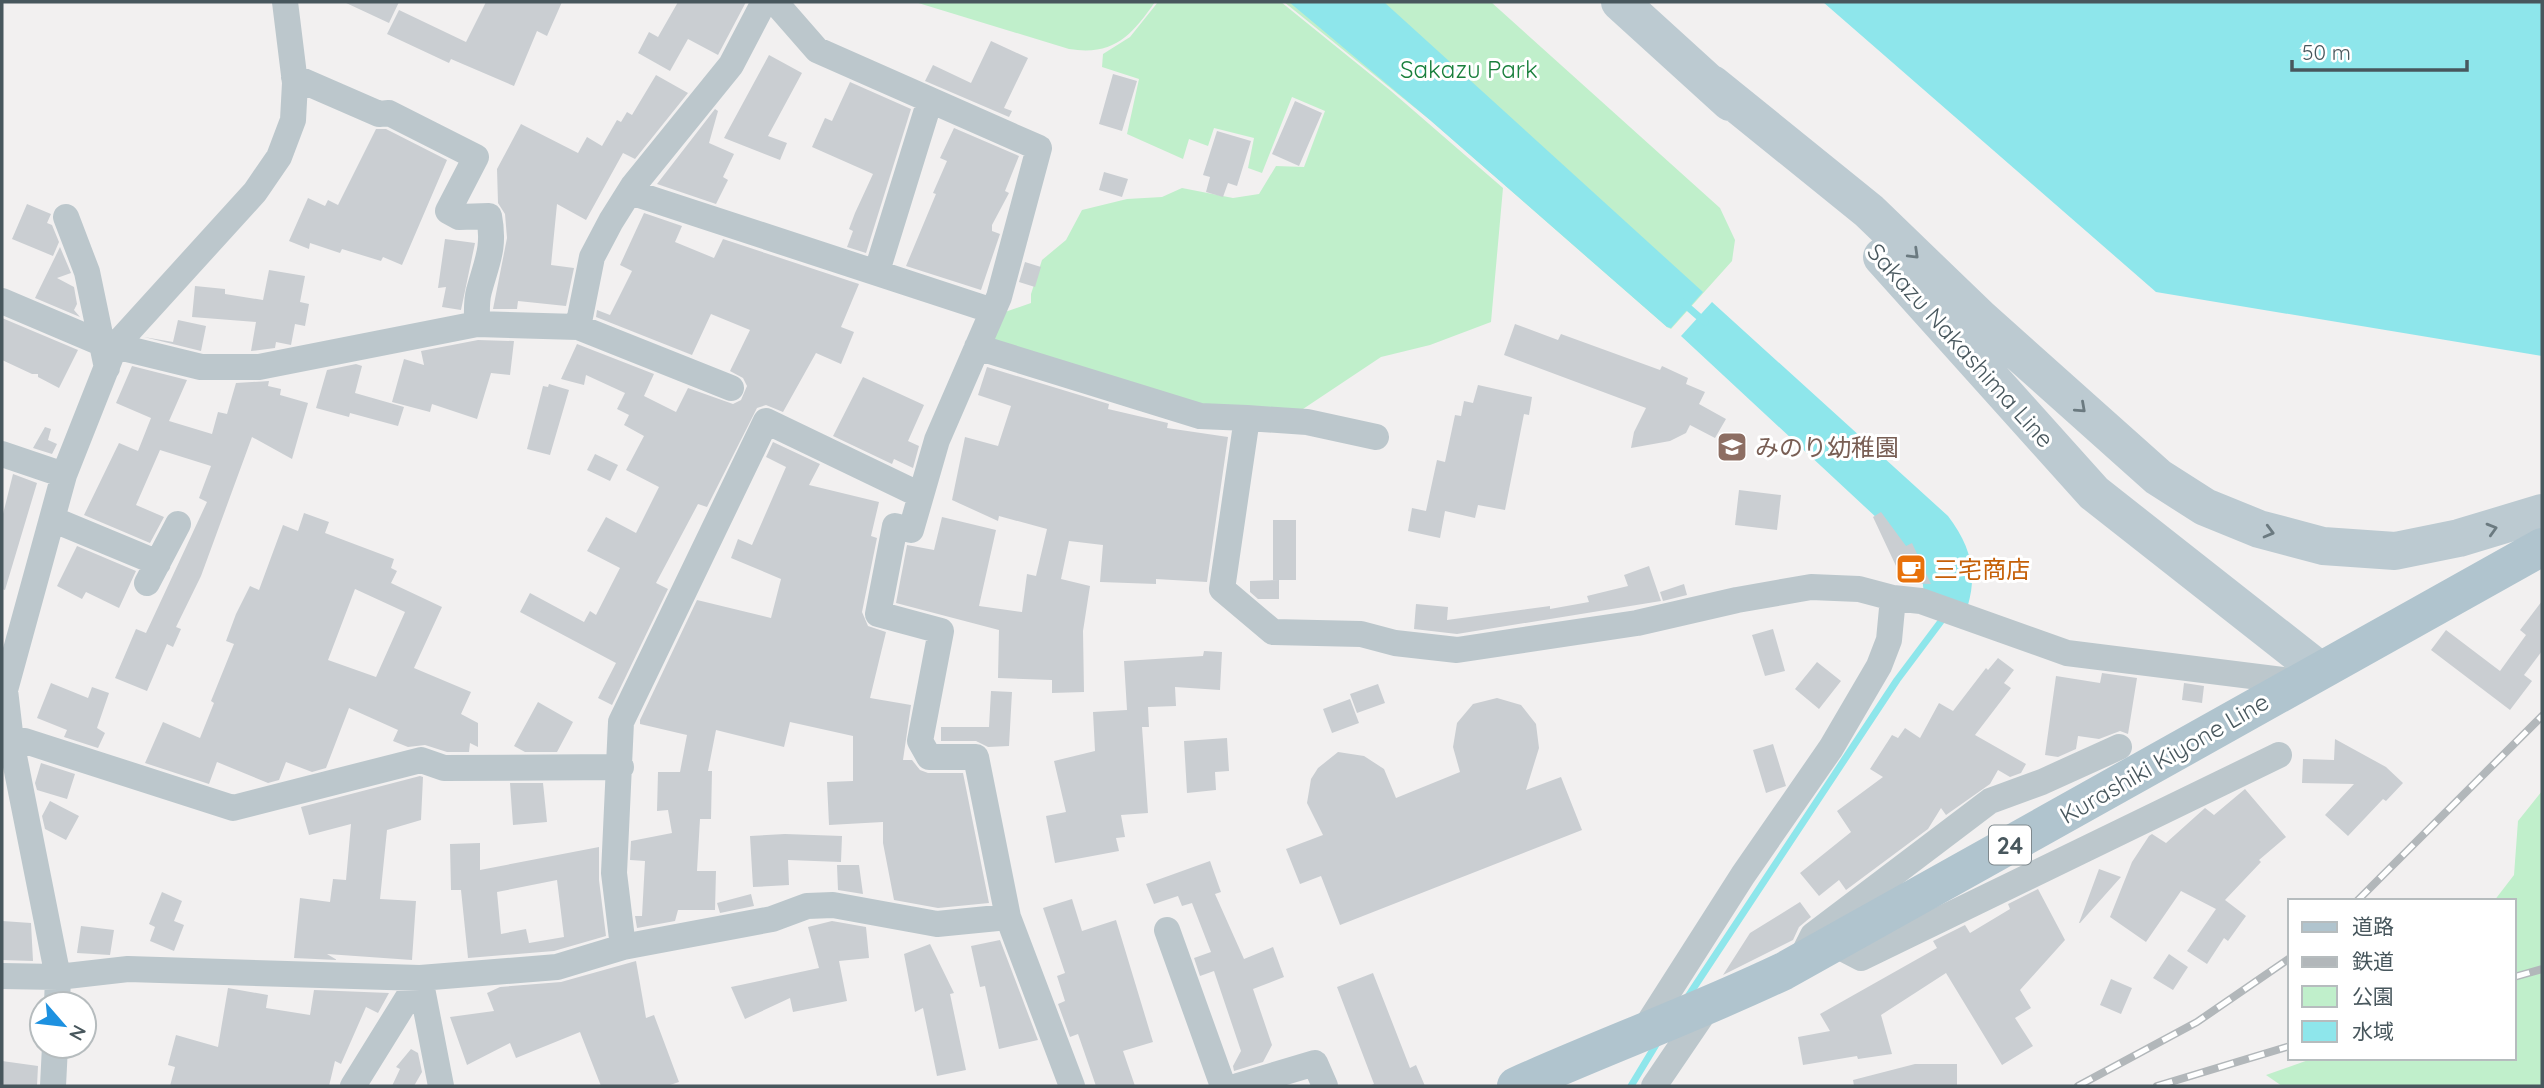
<svg xmlns="http://www.w3.org/2000/svg" width="2544" height="1088" font-family="Quicksand,'Noto Sans JP',sans-serif">
	<rect width="100%" height="100%" fill="#f2f0f0"/>
	<!-- green -->
	<path fill="#c0efcb" d="M915 2H1155C1131 36 1114 56 1069 49Z
		M1158 2H1281L1391 91 1503 188 1491 322 1430 345 1381 357 1300 411 1197 405 993 339 1005 312 1031 303V294L1042 260 1066 240 1082 210 1127 199 1162 197 1182 188 1233 198 1259 194 1276 166 1304 167 1325 111 1292 97 1262 173 1248 168 1254 138 1214 128 1208 146 1189 139 1183 159 1127 134 1139 79 1102 67 1103 54 1130 37Z
		M1284 2H1491L1720 208 1735 240 1732 261 1671 329 1667 327 1430 120Z
		M2542 791V1086H2282L2266 1075 2314 1058H2514V901H2494L2514 875 2518 821Z"/>
	<!-- water -->
	<path fill="#8ee6eb" d="M1289 2H1384L1703 292 1671 328 1667 327 1430 120Z
		M1823 2H2542V356L2156 292Z
		M1712 302 1948 516C1969 544 1978 570 1968 605L1924 596 1922 574 1878 519 1681 336Z"/>
	<g fill="none" stroke-linecap="round" stroke-linejoin="round">
		<!-- stream -->
		<path stroke="#8ee6eb" stroke-width="7" d="M1682 302 1705 322
			M1687 998 1897 680 1945 616
			M1631 1086 1657 1043"/>
	</g>
	<!-- building -->
	<path fill="#caced2" fill-rule="evenodd" d="M344 2H399L389 23Z
		M486 2H562L547 36 537 31 514 86 451 59 449 63 387 34 399 10 466 42Z
		M678 2H746L718 55 688 39 670 71 638 53 649 32 658 37Z
		M991 41 1028 58 1004 108 1012 111 1009 117 925 81 933 65 971 83Z
		M769 55 802 73 768 136 787 143 780 160 724 138Z
		M1113 74 1137 81 1122 131 1099 124Z
		M656 75 688 93 635 159 623 153 586 220 557 204 551 265 574 268 566 306 518 301 517 309H493L507 238 505 214 498 203 497 169 521 124 578 153 587 137 602 146 617 120 621 122 627 112 632 115Z
		M850 82 911 109 866 253 847 247 853 231 849 229 855 213 873 174 812 147 825 118 832 121Z
		M1295 101 1322 113 1299 166 1272 154Z
		M715 109 718 111 709 143 734 154 723 177 728 180 716 204 657 184Z
		M954 128 1019 156 1005 191 1009 193 992 225V231L1000 234 981 290 906 266 936 194 933 193 947 161 940 158Z
		M376 129H386L447 160 402 265 383 257 381 261 342 249 340 253 310 243 309 249 289 241 308 198 325 206 328 200 338 205Z
		M1217 131 1251 141 1237 186 1228 183 1223 197 1206 192 1210 177 1203 175Z
		M1104 172 1128 179 1122 197 1099 190Z
		M27 204 51 214 47 223 52 225 59 242 53 256 12 239Z
		M644 213 682 226 675 242 714 258 723 239 859 284 841 327 854 332 841 364 816 353 783 412 766 405 757 408 707 507 698 504 656 583 668 589 612 705 598 698 616 663 520 612 530 593 584 622 590 611 596 615 620 568 587 551 606 517 636 533 659 487 626 470 644 436 624 425 629 415 617 409 625 393 586 375 584 385 561 379 577 344 654 374 644 396 676 412 688 388 733 404 741 400 747 386 743 378 730 371 750 330 711 314 692 355 596 317 597 310 610 315 632 271 620 265Z
		M445 239 475 243 461 310 442 307 446 287 438 288Z
		M60 247 71 273 57 278 74 287 77 304 74 310 80 317 35 298Z
		M1025 262 1041 267 1035 287 1019 282Z
		M269 270 305 276 300 302 309 304 305 326 295 324 291 345 276 342 275 348 251 351 256 322 192 317 195 286 225 289V294L263 300Z
		M2 318 78 350 59 388 38 377V374H32L2 360Z
		M178 320 206 326 201 351 144 337 173 342Z
		M1515 324 1558 340 1561 334 1660 370 1662 366 1688 378 1686 384 1705 392 1699 404 1726 419 1715 438 1690 425 1686 433 1670 441 1631 448 1634 432 1646 408 1504 355Z
		M478 340 514 341 510 375 491 373 477 419 432 404 430 412 392 402 404 359 424 365 421 351Z
		M356 364 362 366 355 393 404 407 398 426 350 413 349 417 316 408 327 370Z
		M132 366 187 380 169 421 212 434 218 412 227 414 236 383 269 381 268 386 281 389 280 395 308 403 292 459 252 437 201 576 176 627 181 629 173 647 167 644 147 691 115 678 136 629 146 633 207 502 199 498 211 466 160 450 136 505 164 517 150 543 84 515 119 443 138 451 151 418 116 403Z
		M987 367 1109 404 1108 409 1168 423 1167 428 1228 437 1207 582 1156 579V584L1100 582 1103 545 1069 541 1061 579 1090 586 1083 631 1084 692 1052 693V680L998 678 999 630 896 603 907 545 934 550 942 517 996 530 979 606 1022 612 1027 574 1036 576 1047 529 999 516 998 521 952 500 965 437 998 446 1011 406 978 395Z
		M863 377 924 405 908 441 919 446 913 468 894 459 892 464 833 436Z
		M549 384 569 390 550 455 527 449 543 386 548 387Z
		M1478 385 1532 397 1529 415 1524 414 1505 510 1478 505 1475 518 1445 511 1440 538 1408 531 1412 508 1426 511 1437 460 1445 462 1455 415 1461 416 1464 401 1473 403Z
		M45 427 51 429 48 440 57 444 52 454 33 448Z
		M773 442 820 464 809 485 879 502 871 536 877 538 862 612 868 626 886 632 870 698 911 705 903 760H912L920 770 928 773H963L989 903 938 908 894 900 883 843V822L829 825 827 782 853 781V736L790 722 784 747 716 730 708 771H712L711 819H700L697 871H716L715 910H678L675 921 637 928 635 916H642L645 861 630 860 631 841 672 833 668 810 657 811 658 772H680L687 735 640 724V720L697 600 771 618 781 579 731 558 738 539 752 545 786 467 766 457Z
		M595 454 618 465 610 481 587 470Z
		M13 474 37 483 5 590 2 589V518Z
		M1739 490 1781 495 1777 530 1735 525Z
		M1881 512 1906 546 1912 543 1931 584 1904 583 1873 517Z
		M304 513 329 522 325 533 394 559 391 568 397 571 391 583 442 607 414 668 471 692 461 714 478 723V747L470 743 469 752H447L425 745 408 747 393 741 398 730 349 708 326 768 312 772 286 762 279 780 268 783 217 762 209 784 145 763 163 722 200 738 214 703 211 701 234 644 226 641 236 614 250 586 259 590 283 525 298 531ZM355 589 405 612 376 677 328 660Z
		M1273 520H1296V580H1273Z
		M77 546 136 571 119 608 86 592 82 599 57 586Z
		M1649 566 1661 601 1457 634 1414 629 1416 604 1448 607 1447 620 1550 606V609L1589 602 1587 596 1628 586 1624 575Z
		M1279 580V599H1258L1250 592V581Z
		M1684 584 1687 595 1663 601 1660 592Z
		M2542 601V651L2524 675 2532 681 2510 710 2431 650 2446 630 2500 671 2526 635 2520 630Z
		M1773 629 1785 671 1765 676 1752 635Z
		M1204 651 1222 652 1220 690 1175 687 1176 706 1148 707 1149 727H1142L1148 813 1121 815 1125 837 1116 838 1119 851 1055 863 1046 816 1066 812 1054 761 1095 751 1093 712 1127 710 1124 661 1203 656Z
		M1998 658 2014 670 2004 683 2011 688 1975 735 2026 764 2021 773 2010 777 1998 770 1990 784 1946 815 1941 808 1928 829 1846 890 1839 880 1819 896 1800 873 1851 832 1837 811 1883 777 1870 769 1892 735 1898 738 1905 728 1920 738 1939 703 1953 711 1986 668 1988 670Z
		M1817 662 1841 681 1819 709 1795 689Z
		M2102 673 2137 678 2128 734 2120 731 2099 739 2078 736 2076 749 2058 757 2045 755 2056 676 2100 683Z
		M51 683 88 698 92 687 109 693 97 728 105 733 98 748 64 737 67 730 37 718Z
		M2184 683 2204 686 2202 703 2182 700Z
		M1378 684 1385 703 1357 713 1350 694Z
		M991 691 1012 692 1009 746 988 747 976 741H941V727H989Z
		M1497 698 1521 705 1536 724 1539 748 1526 790 1561 777 1582 830 1340 925 1321 876 1300 884 1286 849 1323 835 1307 803 1311 779 1318 768 1338 752 1364 756 1384 769 1396 798 1460 772 1453 747 1457 723 1473 704Z
		M1350 699 1359 723 1332 733 1323 709Z
		M538 702 573 722 557 752H525L514 746Z
		M1227 738 1229 771 1215 772 1216 790 1187 793 1184 741Z
		M2335 739 2386 767 2403 783 2386 801 2383 799 2348 836 2325 815 2354 784 2302 783 2303 759 2334 760Z
		M1773 744 1786 786 1766 793 1753 750Z
		M41 763 75 774 67 799 37 790 35 783Z
		M420 776 423 777 421 820 387 830 380 899 416 901 412 960 327 954 337 960 294 958 300 898 330 902 333 879 346 880 351 824 309 835 301 807Z
		M510 783H543L547 822 513 825Z
		M2245 789 2286 837 2259 860 2261 862 2225 900 2246 916 2228 941 2224 938 2207 964 2187 951 2216 909 2181 891 2146 942 2110 917 2132 862 2149 836 2152 834 2166 843 2205 808 2214 815Z
		M50 801 79 816 66 840 45 829 42 816Z
		M785 834 842 836 841 862 788 860 789 885 753 887 750 836Z
		M480 843V870L599 847V880L606 936 554 951 468 958 461 890H451L450 844ZM557 880 564 937 529 943 526 929 501 934 497 892Z
		M1210 861 1221 892 1215 894 1244 959 1273 947 1284 977 1253 989 1272 1045 1263 1062 1234 1071 1233 1066 1241 1051 1214 971 1200 976 1194 958 1211 952 1192 903 1182 906 1178 896 1154 904 1146 884Z
		M837 865H859L863 894 838 890Z
		M2099 869 2121 877 2080 923H2079Z
		M2038 889 2065 940 2020 990 2031 1008 2015 1018 2033 1046 2002 1065 1946 973 1881 1015 1892 1054 1858 1059 1857 1056 1803 1065 1798 1037 1830 1031 1820 1014 1937 948 1933 941 1965 925 1970 933 2010 909 2008 904Z
		M162 892 182 901 174 921 184 925 174 951 150 941 155 927 149 924Z
		M751 894 754 906 720 913 717 903Z
		M1072 899 1082 931 1116 920 1153 1042 1123 1051 1135 1086H1096L1078 1034 1070 1037 1058 1004 1065 1001 1057 976 1065 973 1043 908Z
		M1800 902 1811 917 1799 927 1793 940 1723 975 1750 933Z
		M2 921 31 923 33 961 2 960Z
		M832 921 866 927 869 958 839 961 847 1001 793 1012 790 998 745 1019 731 987 819 968 808 927Z
		M81 926 114 930 110 955 77 953Z
		M1000 940 1038 1040 999 1049 985 986 980 987 971 946Z
		M930 944 954 993 950 994 966 1070 937 1076 923 1008 915 1012 904 954Z
		M2169 954 2188 967 2173 990 2153 978Z
		M636 961 646 1018 654 1015 679 1082 667 1086H601L580 1032 516 1058 510 1043 467 1065 450 1017 494 1011 487 993 500 987 561 982Z
		M1373 973 1410 1068 1416 1065 1425 1086H1369L1374 1084 1337 987Z
		M2111 979 2132 988 2121 1014 2100 1005Z
		M228 988 268 995 266 1008 310 1015 314 990 389 993 378 1013 366 1007 341 1064 335 1061 329 1086H170L175 1067 168 1065 176 1035 218 1047Z
		M411 1049 418 1053 422 1072 414 1086H392L400 1069 396 1067Z
		M2 1061 38 1066 37 1086H2Z
		M1915 1064H1957V1086H1854L1853 1080Z"/>
	<g fill="none" stroke-linecap="round" stroke-linejoin="round">
		<!-- minor -->
		<path stroke="#bcc7cc" stroke-width="26" d="M775 2 817 50 1039 148 999 297 937 440 911 530 895 526 878 614 941 631 920 741 929 757H976L1008 917 1072 1086
			M294 77 379 114 389 113 476 157 448 211 459 217 489 216C495 248 487 261 479 291 476 301 477 314 477 324
			M630 192 993 311
			M66 217 87 272 107 368
			M877 271 930 100
			M2 301 101 343
			M578 327 592 257 611 221 633 186 731 65 764 2
			M115 346 201 367H259L477 324 578 327 731 388
			M977 347 1200 416 1247 418 1222 589 1273 632 1361 634 1395 643 1457 650 1637 623 1737 600 1811 587 1859 589 1893 598 1921 601 2067 653 2299 682
			M1247 418 1307 422 1376 437
			M2 454 64 475
			M52 519 158 563
			M147 583 178 524
			M11 741H25L233 808 421 760 444 768 621 767
			M1167 930 1223 1086
			M1834 944 1861 958 2279 755
			M623 947 614 873 621 722 766 421 920 495
			M1805 951 1813 935 1990 801 2042 782 2119 747
			M2 976 58 977 128 969 420 978 557 967 623 947 772 919 807 906 833 905 937 924 1008 917
			M420 978 441 1086
			M57 1004 58 977 11 741 5 690 64 475 115 346 255 192 279 157 293 120 295 83 285 2
			M1644 1030 1743 875 1831 748 1879 666 1889 640 1893 598
			M53 1086 55 1046
			M353 1086 420 978
			M1238 1086 1315 1063 1325 1086
			M1654 1086 1707 1008"/>
		<!-- secondary -->
		<path stroke="#bccad1" stroke-width="38" d="M1620 2 1730 102
			M1712 84 1869 211 1980 318 2158 477 2205 507 2259 529 2323 546 2395 551 2459 538 2542 513
			M1882 257 2094 493 2319 670"/>
		<!-- primary -->
		<path stroke="#b0c4ce" stroke-width="38" d="M1516 1086C1605 1046 1696 1013 1784 971L2542 547"/>
		<!-- rail casing -->
		<g stroke="#b2b7ba" stroke-width="8">
			<path id="rail" d="M2357 901 2542 716
				M2514 977 2542 969
				M2078 1086 2197 1022 2290 958
				M2157 1086 2290 1046"/>
		</g>
		<!-- rail -->
		<use href="#rail" stroke="#fff" stroke-width="5" stroke-dasharray="16" stroke-linecap="butt"/>
	</g>
	<!-- one-way arrows -->
	<defs><path id="oneway-chevron" d="M-2-3.5L2.5 0L-2 3.5" fill="none" stroke-width="1.6" stroke-linecap="round" stroke-linejoin="round" transform="scale(1.75)"/></defs>
	<g stroke="#6b7a80">
		<use href="#oneway-chevron" transform="translate(1914 254) rotate(44)"/>
		<use href="#oneway-chevron" transform="translate(2081 408) rotate(42)"/>
		<use href="#oneway-chevron" transform="translate(2492 529) rotate(-16)"/>
		<use href="#oneway-chevron" transform="translate(2269 532) rotate(15)"/>
	</g>
	<!-- icons -->
	<defs>
		<g id="school-square" transform="scale(1.575)"><rect x="-9" y="-9" width="18" height="18" rx="4" fill="#8d6e63" stroke="#fff"/><path d="M0-5L7-2L0 1L-7-2ZM-4 1L0 2.5L4 1V4Q0 6-4 4Z" fill="#fff"/></g>
		<g id="cafe-square" transform="scale(1.575)"><rect x="-9" y="-9" width="18" height="18" rx="4" fill="#e8710a" stroke="#fff"/><path d="M-5.5-4.5H6V0H3Q3 3.5 0 3.5H-2.5Q-5.5 3.5-5.5 0ZM3-3.2v2h1.7v-2ZM-6 4.5H4V6H-6Z" fill="#fff"/></g>
	</defs>
	<g fill-rule="evenodd">
		<use href="#school-square" x="1732" y="447"/>
		<use href="#cafe-square" x="1911" y="569"/>
	</g>
	<g text-anchor="middle" dominant-baseline="central" stroke-width="6" stroke-linejoin="round" paint-order="stroke">
		<!-- shield labels -->
		<rect fill="#fff" stroke="#7f898e" stroke-width="2" x="1989" y="825.5" width="42" height="39" rx="5"/>
		<g font-size="23" font-weight="bold" fill="#48575d">
			<text x="2010" y="845">24</text>
		</g>
		<!-- park labels -->
		<g font-size="24" fill="#197f3c" stroke="#fff">
			<text x="1469" y="69">Sakazu Park</text>
		</g>
		<!-- street labels -->
		<g font-size="24" fill="#48575d" stroke="#fff">
			<text transform="translate(1961 345) rotate(48)">Sakazu Nakashima Line</text>
			<text transform="translate(2164 758) rotate(-30)">Kurashiki Kiyone Line</text>
		</g>
		<!-- education labels -->
		<g font-size="24" fill="#785e54" stroke="#fff" text-anchor="start">
			<text x="1755" y="447">みのり幼稚園</text>
		</g>
		<!-- food labels -->
		<g font-size="24" fill="#c56008" stroke="#fff" text-anchor="start">
			<text x="1934" y="569">三宅商店</text>
		</g>
	</g>
	<!-- border -->
	<rect width="2544" height="1088" fill="none" stroke="#48575d" stroke-width="7"/>
	<!-- legend -->
	<rect x="2288" y="899" width="228" height="161" fill="#ffffff" stroke="#b6bcbe" stroke-width="2"/>
	<rect x="2302" y="922" width="35" height="10" fill="#b0c4ce" stroke="#b6bcbe" stroke-width="2"/>
	<text x="2352" y="934" font-size="21" fill="#48575d">道路</text>
	<rect x="2302" y="957" width="35" height="10" fill="#b2b7ba" stroke="#b6bcbe" stroke-width="2"/>
	<text x="2352" y="969" font-size="21" fill="#48575d">鉄道</text>
	<rect x="2302" y="986" width="35" height="21" fill="#c0efcb" stroke="#b6bcbe" stroke-width="2"/>
	<text x="2352" y="1004" font-size="21" fill="#48575d">公園</text>
	<rect x="2302" y="1021" width="35" height="21" fill="#8ee6eb" stroke="#b6bcbe" stroke-width="2"/>
	<text x="2352" y="1039" font-size="21" fill="#48575d">水域</text>
	<!-- north arrow -->
	<g transform="translate(63 1025) rotate(118)"><circle r="33" fill="#ffffff" stroke="#b6bcbe" stroke-width="2"/>
	<path d="M0-5L12 26L0 18L-12 26Z" fill="#1d91e0"/>
	<text y="-10" font-size="19" font-weight="bold" text-anchor="middle" fill="#48575d">N</text>
	</g>
	<!-- scale -->
	<path d="M2292 60v10h175v-10" fill="none" stroke="#48575d" stroke-width="3.5"/>
	<text x="2302" y="60" font-size="21" fill="#48575d" stroke="#ffffff" stroke-width="5" paint-order="stroke">50 m</text>
</svg>
